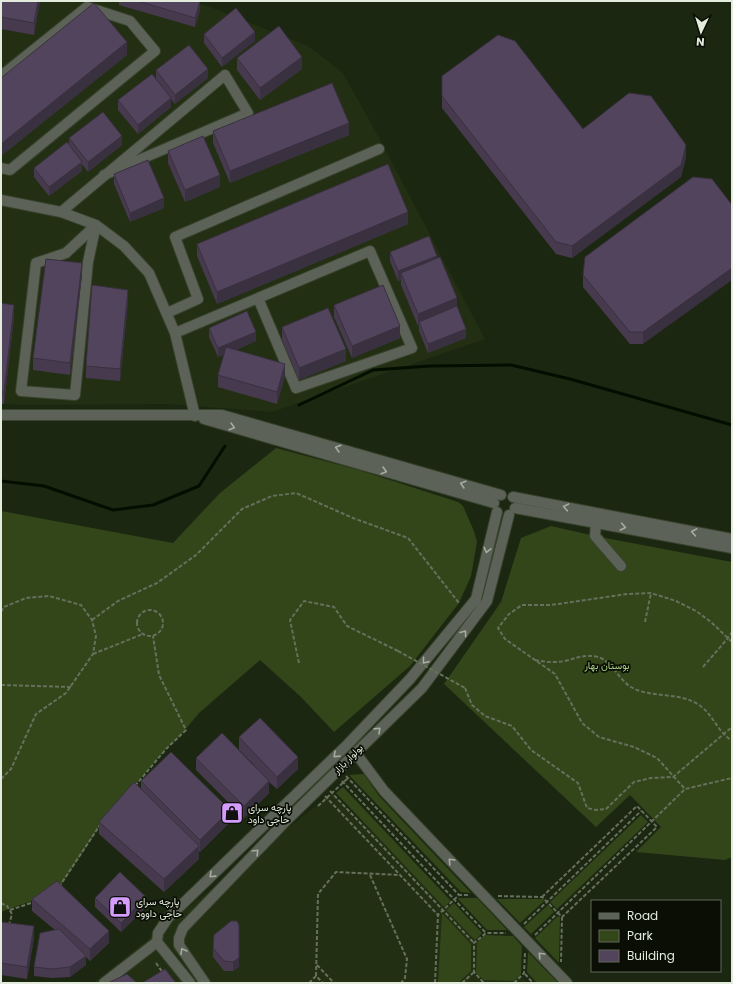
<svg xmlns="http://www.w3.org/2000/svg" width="733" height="984" font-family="Poppins,Vazirmatn,sans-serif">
	<rect width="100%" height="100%" fill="#1c2711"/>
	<!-- built -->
	<path fill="#222f12" d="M1 1H190L213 8 308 46 343 73 379 138 485 339 272 412 169 404 20 405 1 403Z
		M332 793 528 983H93Z"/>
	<!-- green -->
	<path fill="#32461a" d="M276 448 359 470 458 502 463 506 474 531 477 542 471 576 459 603 410 666 334 732 301 697 260 660 199 713 179 737 166 749 102 823 64 881 54 893 1 912V511L173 543 220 493Z
		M551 526 595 536 732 562V857L725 860 636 852 661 827 630 795 596 827 444 684 501 602 521 538Z
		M364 774 379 796 471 893 461 892 349 775Z
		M343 787 451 901 444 907 336 793Z
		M641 815 648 822 557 909 550 902Z
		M459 898H477L507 930H487L458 899Z
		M497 899H543L544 901 520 923Z
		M454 903 482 933 475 940 446 910Z
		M548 905 554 912 531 934 524 927Z
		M442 913 471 944V971L458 983H438Z
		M558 916 560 917 559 963 535 938Z
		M485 935 513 936 522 946 521 974 514 981 484 980 476 973 477 942Z
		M528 952 558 983H537L527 972Z"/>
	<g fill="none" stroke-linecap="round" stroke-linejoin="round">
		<!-- stream -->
		<path stroke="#030e00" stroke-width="3" d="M299 405 373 370 430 366 511 365 570 379 732 425
			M1 481 44 486 113 510 153 505 199 486 225 446"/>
		<!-- minor casing -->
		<g stroke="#38422d" stroke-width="12">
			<path id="minor" d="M1 76 87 7 130 21 155 51 10 170 1 168
				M1 200 61 212 96 225 124 246 149 273 175 333 195 416
				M61 212 225 75 248 113 104 175
				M96 225 88 262 75 395 21 391 36 263 66 253Z
				M167 313 198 299 175 237 379 149
				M175 333 370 251 412 348 296 388 258 298
				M1 415H222L501 495
				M204 419 494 503
				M513 497 732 539
				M515 508 732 548
				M596 522 595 536 621 566
				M355 752 384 791 567 983
				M157 942 158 933 168 918 348 744 410 679 476 599 497 512
				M157 942 190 983
				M104 983 157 942
				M205 983 179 945V938L183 928 284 823 422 688 487 601 509 515"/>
		</g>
		<!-- path -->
		<path stroke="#66705d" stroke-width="2" stroke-dasharray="4 2" stroke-linecap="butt" d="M137 623a13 13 0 1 1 26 0a13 13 0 1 1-26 0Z
			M1 612 4 607 26 598 49 596 81 605 92 620 96 636 93 654 66 693 36 714 11 769 1 779
			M92 620 118 601 157 583 196 555 242 509 272 496 296 493 353 518 408 538 459 603
			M645 622 651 593
			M732 642 711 622 696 611 676 601 651 593 627 594 551 605H522L509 614 498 628 505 639 555 674 582 723 599 737 634 747 657 758 685 789 732 778
			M93 654 143 634
			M535 660C545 662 554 663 565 661 577 658 584 654 598 657 612 661 618 679 631 687 651 699 679 691 699 705 713 714 716 730 732 741
			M299 663 290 620 304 601 334 607 347 626 398 651
			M703 667 728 638 732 632
			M1 685 71 687
			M465 688 472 705 485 716 512 726 531 750 578 783 587 808 596 810 606 809 634 782 651 778 673 777 732 727
			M346 776 459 895
			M342 781 486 933
			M135 786 166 749 186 730 159 675 153 636
			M330 791 474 943
			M325 796 438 915
			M318 806 348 778
			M370 875 407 959 405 978 401 983
			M59 887 100 825
			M498 896 542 897 562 917 561 962
			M542 897 637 806 657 827 562 917
			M1 903 7 906 12 914 9 925
			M10 910 34 902
			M524 924 641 811
			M535 935 685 789
			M156 963 163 973
			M317 965 334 983
			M525 974 533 983
			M316 976 318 894 336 872 400 875
			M309 983 316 976 323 983
			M435 983 438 915 459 895H470
			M462 983 474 972
			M489 983H484L474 972V943L486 933H506
			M514 983 524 973 525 953"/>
		<!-- minor -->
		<use href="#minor" stroke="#5c6257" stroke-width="10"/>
		<!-- path-bridge -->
		<path stroke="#66705d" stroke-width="2" stroke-dasharray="4 2" stroke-linecap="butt" d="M398 651 465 688"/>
	</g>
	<!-- wall -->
	<path fill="#473a4f" d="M1 1H40L34 35 1 29Z
		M119 1H200V10L195 27 119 5Z
		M204 34 255 41 222 67 204 43Z
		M127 55 1 156V78Z
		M237 58 302 69 260 100 237 70Z
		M156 70 208 78 175 104 171 99V107L138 134 118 110V100L156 79Z
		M442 76 583 129 686 157 681 177 572 258 556 254 442 108Z
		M213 131 349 135 230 183 213 143Z
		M69 138 122 145 88 172 82 164V171L49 196 34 177V168L69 145Z
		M168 151 220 187 185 202 168 163Z
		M114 174 164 208 130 222 114 184Z
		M693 177 643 344H630L583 287V275Z
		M408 224 217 304 197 256V244Z
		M390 252 437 259 457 306 466 338 428 353 419 331V326H418L401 285V280L398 281 390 261Z
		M82 275 70 375 33 370V358Z
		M128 302 120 381 86 378V366Z
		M1 303 14 317 4 404H1Z
		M334 305 400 338 352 358 334 317Z
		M282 327 346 361 299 380 282 340Z
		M209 328 256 341 236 350 285 376 277 404 218 387V375L224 355 218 357 209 337Z
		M239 737 298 769 277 789 269 782V793L244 818 196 770V758L254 765 239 750Z
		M141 781 230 822 200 852 199 851V859L164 892 99 834V822L141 789Z
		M95 898 146 907 121 932 95 907Z
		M32 899 109 943 90 961 86 957V965L70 977 52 978 34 976V967L55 930 32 911Z
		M1 922 34 938 27 979 1 975Z
		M239 925V967L233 971H224L213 957V948Z"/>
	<!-- shaded-wall -->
	<path fill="#393040" d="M38 1H40L34 35V23Z
		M200 1V10L195 27V18Z
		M255 32V41L222 67V58Z
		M127 42V55L1 156V144Z
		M302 57V69L260 100V88Z
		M208 69V78L175 104V95Z
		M171 98V107L138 134V125Z
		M349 123V135L230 183V171Z
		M122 136V145L88 172V162Z
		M686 145V157L681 177 572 258V246Z
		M82 162V171L49 196V187Z
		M220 175V187L185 202V190Z
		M164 198V208L130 222V213Z
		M408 212V224L217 304V292Z
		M437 256V265L401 273V280L398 281V271Z
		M82 263V275L70 375V363Z
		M732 268V280L643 344V332Z
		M128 290V302L120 381V369Z
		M457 298V310L419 322V326H418V314Z
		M14 305V317L4 404V392Z
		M400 326V338L352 358V346Z
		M466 329V338L428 353V344Z
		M256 332V341L218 357V348Z
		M346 349V361L299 380V368Z
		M285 364V376L277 404V392Z
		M298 757V769L277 789V777Z
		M269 781V793L244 818V806Z
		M230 810V822L200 852V840Z
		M199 846V859L164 892V879Z
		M146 897V907L121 932V923Z
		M239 925V967L233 971V962Z
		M34 926V938L27 979V967Z
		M109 931V943L90 961V949Z
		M86 956V965L70 977V967Z"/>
	<!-- building -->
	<path fill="#52445c" stroke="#393040" d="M1 1H38L34 23 1 17Z
		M138 1H200L195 18Z
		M94 3 127 42 1 144V78Z
		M236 8 255 32 222 58 204 34Z
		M279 26 302 57 260 88 237 58Z
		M498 35 515 41 583 129 629 93 651 96 686 145 681 165 572 246 556 242 442 96V76Z
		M189 45 208 69 175 95 156 70Z
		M152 74 171 98 138 125 118 100Z
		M332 83 349 123 230 171 213 131Z
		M103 112 122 136 88 162 69 138Z
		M203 136 220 175 185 190 168 151Z
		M67 142 82 162 49 187 34 168Z
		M148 160 164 198 130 213 114 174Z
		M388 164 408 212 217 292 197 244Z
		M693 177 712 179 732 205V268L643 332H630L583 275 585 257Z
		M429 236 437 256 398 271 390 252Z
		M440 257 457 298 418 314 401 273Z
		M46 259 82 263 70 363 33 358Z
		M92 285 128 290 120 369 86 366Z
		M383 285 400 326 352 346 334 305Z
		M1 303 14 305 4 392H1Z
		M457 306 466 329 428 344 419 322Z
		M328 308 346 349 299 368 282 327Z
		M247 311 256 332 218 348 209 328Z
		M226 347 285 364 277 392 218 375Z
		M260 718 298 757 277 777 239 737Z
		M222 733 269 781 244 806 196 758Z
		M171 752 230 810 200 840 141 781Z
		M134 782 199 846 164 879 99 822Z
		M120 872 146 897 121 923 95 898Z
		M57 881 109 931 90 949 32 899Z
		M231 921H237L239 925V958L233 962 224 961 213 948 214 935Z
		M1 922 34 926 27 967 1 963Z
		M59 929 86 956 70 967 52 969 34 967 40 933Z
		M165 969 176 983H142Z
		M127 974 137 983H108Z"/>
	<!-- one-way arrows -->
	<defs><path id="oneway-chevron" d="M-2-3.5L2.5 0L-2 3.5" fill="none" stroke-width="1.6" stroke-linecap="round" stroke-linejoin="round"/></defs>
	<g stroke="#a6ada0">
		<use href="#oneway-chevron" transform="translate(232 427) rotate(16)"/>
		<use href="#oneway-chevron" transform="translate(338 448) rotate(-164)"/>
		<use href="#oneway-chevron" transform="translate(384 471) rotate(16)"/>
		<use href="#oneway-chevron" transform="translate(463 484) rotate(-164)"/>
		<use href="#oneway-chevron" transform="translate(566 507) rotate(-169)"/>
		<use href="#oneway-chevron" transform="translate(623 527) rotate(11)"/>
		<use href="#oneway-chevron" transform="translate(694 532) rotate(-169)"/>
		<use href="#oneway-chevron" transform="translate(487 550) rotate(104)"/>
		<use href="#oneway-chevron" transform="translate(464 633) rotate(-54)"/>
		<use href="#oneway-chevron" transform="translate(425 661) rotate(129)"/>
		<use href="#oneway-chevron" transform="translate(378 730) rotate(-44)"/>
		<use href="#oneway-chevron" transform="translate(336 755) rotate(136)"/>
		<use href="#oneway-chevron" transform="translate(256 852) rotate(-46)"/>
		<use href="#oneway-chevron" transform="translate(451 861) rotate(-134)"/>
		<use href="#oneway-chevron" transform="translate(212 875) rotate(136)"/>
		<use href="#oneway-chevron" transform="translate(183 951) rotate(-120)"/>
		<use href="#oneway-chevron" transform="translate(541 955) rotate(-134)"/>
	</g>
	<!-- icons -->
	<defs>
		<g id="shop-square" transform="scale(1.15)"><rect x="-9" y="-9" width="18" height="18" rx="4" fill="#d49cfc" stroke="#0a0e05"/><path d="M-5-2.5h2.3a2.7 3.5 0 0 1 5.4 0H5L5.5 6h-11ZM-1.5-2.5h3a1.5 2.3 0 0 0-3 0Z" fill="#111"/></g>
	</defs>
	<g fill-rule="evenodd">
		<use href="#shop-square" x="232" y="813"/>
		<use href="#shop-square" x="120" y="907"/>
	</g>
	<g text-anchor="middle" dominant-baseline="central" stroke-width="3.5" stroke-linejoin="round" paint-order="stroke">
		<!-- park labels -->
		<g font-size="10" fill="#add289" stroke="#0a0e05">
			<text x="607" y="665">بوستان بهار</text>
		</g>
		<!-- street labels -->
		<g font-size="10" fill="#e3ebdc" stroke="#0a0e05">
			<text transform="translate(348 759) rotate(-45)">بولوار بازار</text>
		</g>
		<!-- poi labels -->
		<g font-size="10" fill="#e3ebdc" stroke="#0a0e05" text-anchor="start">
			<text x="248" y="807">پارچه سرای<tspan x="248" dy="12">حاجی داود</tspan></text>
			<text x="136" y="901">پارچه سرای<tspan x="136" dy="12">حاجی داوود</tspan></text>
		</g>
	</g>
	<!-- border -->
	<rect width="733" height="984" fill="none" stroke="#e3ebdc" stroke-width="4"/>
	<!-- legend -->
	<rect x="591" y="900" width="130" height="72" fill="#0a0e05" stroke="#61665b"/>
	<rect x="599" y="913" width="20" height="6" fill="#5c6257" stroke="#61665b"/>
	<text x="627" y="920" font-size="12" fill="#e3ebdc">Road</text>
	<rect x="599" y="930" width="20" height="12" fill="#32461a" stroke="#61665b"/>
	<text x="627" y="940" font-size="12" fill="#e3ebdc">Park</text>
	<rect x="599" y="950" width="20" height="12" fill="#52445c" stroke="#61665b"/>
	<text x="627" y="960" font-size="12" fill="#e3ebdc">Building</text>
	<!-- north arrow -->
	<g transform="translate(701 32) rotate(184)" stroke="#0a0e05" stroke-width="3" paint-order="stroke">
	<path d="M0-3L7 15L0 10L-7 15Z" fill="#e3ebdc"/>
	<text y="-6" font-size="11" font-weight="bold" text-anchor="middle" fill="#e3ebdc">N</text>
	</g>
</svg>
